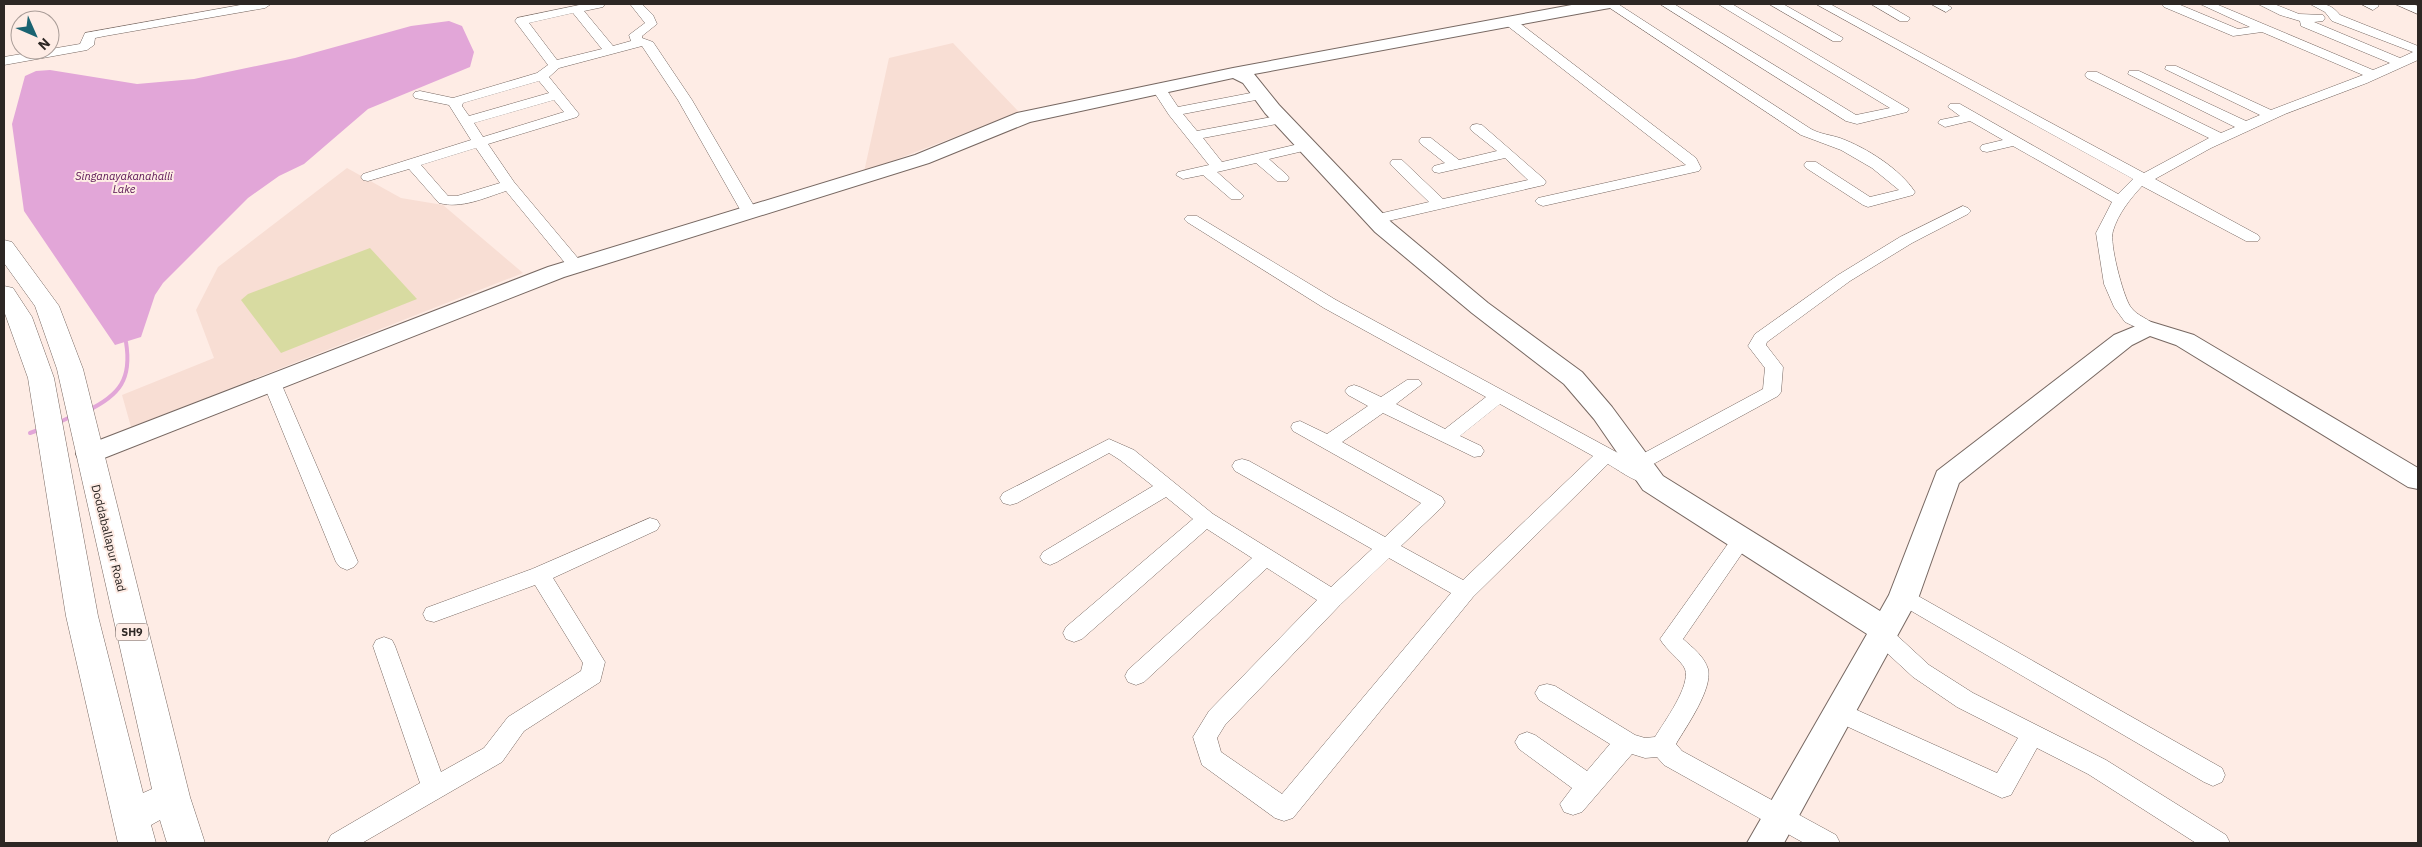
<svg xmlns="http://www.w3.org/2000/svg" width="2422" height="847" font-family="'IBM Plex Sans',sans-serif">
	<rect width="100%" height="100%" fill="#feece5"/>
	<!-- built -->
	<path fill="#f8ded4" d="M953 43 1019 112 864 172 889 58Z
		M347 168 401 198 443 205 523 273 131 427 122 395 214 358 196 310 218 267Z"/>
	<!-- green -->
	<path fill="#d8dba1" d="M370 248 417 299 281 353 241 300 248 294Z"/>
	<!-- water -->
	<path fill="#e2a6d8" d="M449 21 462 26 474 52 470 67 368 109 304 164 279 176 248 198 163 283 155 295 141 337 115 345 24 211 12 124 25 76 36 71 50 70 137 84 194 79 295 58 411 26Z"/>
	<g fill="none" stroke-linecap="round" stroke-linejoin="round">
		<!-- stream -->
		<path stroke="#e2a6d8" stroke-width="4" d="M87 411C120 395 132 379 126 342
			M57 423 73 416
			M30 433 41 429"/>
		<!-- street casing -->
		<g stroke="#776862" stroke-width="1">
			<path id="street" d="M246 4H271L265 8 105 36 95 38 94 45 87 50 4 65V57L80 44 85 33Z
				M584 4H605L603 7 584 11 613 46 631 41 629 35 645 23 630 4H642L653 15 657 24 642 36V38L653 42 692 100 758 213 755 216H745L742 213 678 100 642 46 559 68 549 77 579 114 577 117 488 144 514 182 582 263 584 266 582 269H570L506 191C484 198 462 209 439 203L409 169 368 181 363 180 361 177 363 174 471 140 449 105 415 98 413 95 415 92 420 91 453 98 537 73 548 65 515 21 517 18ZM573 13 602 49 557 60 529 23ZM539 81 549 93 469 116 462 106 463 103ZM554 100 564 112 483 137 474 123ZM476 148 500 183 457 196H448L421 165Z
				M1604 4H1618L1811 129C1820 134 1831 135 1840 138 1867 148 1900 169 1915 192L1913 195 1868 207 1863 205 1806 168 1804 165 1806 162H1816L1870 197 1899 190 1872 168 1841 150 1801 135Z
				M1660 4H1674L1856 115 1890 108 1718 4H1732L1909 109 1907 112 1857 124 1846 121Z
				M1769 4H1783L1843 38 1841 41H1833Z
				M1816 4H1830L2144 173 2209 138 2087 78 2085 75 2087 72H2097L2221 133 2235 127 2128 74 2129 71H2139L2246 121 2260 115 2165 69 2166 66H2176L2271 110 2363 75 2262 32 2233 36 2164 7 2162 4H2178L2238 29 2250 27 2200 4H2216L2373 70 2390 63 2301 26 2300 21 2280 15 2258 4H2274L2299 14 2323 15 2325 18 2323 21 2314 22 2400 58 2413 52 2332 21 2325 12 2310 4C2324 3 2331 4 2340 15L2418 46V60L2367 83 2285 114 2211 148 2155 179 2258 235 2260 238 2258 241H2246L2142 186C2130 199 2118 214 2113 231 2109 243 2123 295 2130 306 2137 317 2150 318 2157 328L2154 332 2148 333 2125 322 2114 307 2104 284 2096 233 2112 202 2013 146 1987 152 1982 151 1980 148 1982 145 2003 140 1970 121 1945 127 1938 123 1940 120 1960 116 1948 107 1950 104H1960L2118 194 2133 179Z
				M1871 4H1886L1910 18 1908 21H1900Z
				M1931 4H1946L1952 8 1946 12Z
				M2361 4H2377L2379 6 2373 10Z
				M2395 4H2412L2418 6V14Z
				M1509 17 1513 18 1696 158 1701 168 1699 171 1543 206 1538 204 1535 201 1538 198 1686 165 1505 24 1503 21 1505 18Z
				M1159 85 1164 86 1178 107 1261 91 1268 95 1261 99 1183 114 1197 131 1282 115 1289 119 1282 123 1203 138 1222 162 1307 142 1314 146 1312 149 1269 159 1287 175 1289 178 1287 181H1277L1256 163 1217 172 1244 196 1241 199H1231L1203 175 1183 179 1176 175 1178 172 1209 165 1169 115 1152 89Z
				M1477 124 1482 125 1544 179 1546 182 1544 185 1375 224 1370 222 1367 219 1370 216 1429 202 1392 166 1390 163 1392 160H1402L1443 199 1528 180 1505 158 1439 173 1434 172 1432 169 1434 166 1445 163 1421 144 1419 141 1421 138H1431L1459 160 1497 151 1472 131 1470 128 1472 125Z
				M1963 206 1968 208 1971 211 1968 214 1912 243 1850 281 1767 342 1766 345 1783 367 1781 392 1778 396 1646 468 1656 473 1659 478 1656 483C1640 487 1622 472 1608 464L1473 597 1293 818 1284 821 1275 818 1202 765 1193 737 1209 711 1317 600 1267 568 1144 682 1136 685 1128 682 1125 676 1128 670 1252 558 1207 529 1082 639 1074 642 1066 639 1063 633 1066 627 1193 519 1166 497 1057 562 1050 565 1043 562 1040 557 1043 552 1153 486 1120 460 1109 453 1017 503 1010 505 1003 503 1000 498 1003 493 1109 439 1134 450 1213 514 1331 587 1372 549 1235 471 1232 466 1235 461 1242 459 1249 461 1385 537 1421 503 1293 431 1291 427 1293 423 1300 421 1327 434 1368 406 1348 395 1345 391 1348 387 1354 385 1360 387 1381 397 1407 380H1419L1422 384 1396 404 1445 429 1486 397 1324 308 1187 222 1184 219 1187 216H1197L1336 300 1631 460 1763 389 1765 368 1748 346 1755 334 1838 275 1900 237ZM1500 404 1593 456 1463 580 1401 546 1442 507 1445 502 1442 497 1342 442 1383 413 1474 457 1481 456 1484 451 1481 446 1460 436ZM1389 558 1451 593 1282 794 1221 752 1217 738 1225 725 1340 605Z
				M272 377 278 379 281 383 358 562 354 567 347 570 340 567 336 562 263 383 266 379Z
				M650 518 657 520 660 525 657 530 553 578 605 662 600 682 524 731 502 762 362 843H327L331 835 420 783 373 646 376 640 384 637 392 640 395 646 441 772 484 748 508 717 581 671 583 663 535 585 434 622 426 620 423 614 426 608 532 569Z
				M1742 532 1749 534 1752 539 1683 639C1693 648 1704 656 1708 669 1713 689 1686 727 1676 744L1682 751 1836 835 1840 843H1804L1664 765 1657 757 1645 758 1632 754 1582 812 1573 815 1564 812 1560 804 1572 788 1519 749 1515 742 1519 735 1527 732 1535 735 1587 771 1610 744 1539 700 1535 693 1539 686 1547 684 1555 686 1635 735 1645 738 1655 737C1664 722 1691 686 1685 669 1681 660 1666 650 1660 639L1735 534Z
				M1904 588 2222 768 2225 775 2222 782 2213 786 2204 782 1896 602 1893 596 1896 590Z
				M1882 626 1890 629 1929 665 1973 693 2106 760 2226 835 2230 843H2196L2088 774 2037 748 2011 795 2002 798 1831 719 1827 712 1831 705 1839 702 1997 773 2018 738 1957 707 1913 677 1874 641 1871 635 1874 629Z"/>
		</g>
		<!-- secondary casing -->
		<g stroke="#776862" stroke-width="2">
			<path id="secondary" d="M1577 4H1612L1610 8 1604 9 1254 74 1279 105 1391 222 1488 303 1582 372 1612 407 1663 476 1880 611 1889 595 1937 471 2114 335 2148 321 2194 335 2418 468V489L2408 487 2176 345 2150 336 2132 345 1959 483 1919 596 1784 843H1747L1867 634 1643 490 1594 419 1564 384 1472 313 1375 232 1265 113 1243 83 1233 78 1030 122 929 163 564 277 99 460 89 463 79 460 76 454 79 448 548 267 915 155 1017 113 1233 68Z"/>
		</g>
		<!-- primary casing -->
		<g stroke="#776862" stroke-width="1">
			<path id="primary" d="M4 240 12 242 59 306 83 369 190 797 205 843H167L160 820 151 825 156 843H118L66 616 28 378 4 311V286L13 288 32 317 54 378 98 616 143 793 152 789 57 369 35 306 4 263Z"/>
		</g>
		<!-- street -->
		<use href="#street" fill="#fff" fill-rule="evenodd"/>
		<!-- secondary -->
		<use href="#secondary" fill="#fff" fill-rule="evenodd"/>
		<!-- primary -->
		<use href="#primary" fill="#fff" fill-rule="evenodd"/>
	</g>
	<g text-anchor="middle" dominant-baseline="central" stroke-width="4" stroke-linejoin="round" paint-order="stroke">
		<!-- far-water labels -->
		<g font-size="11" font-style="italic" fill="#571151" stroke="#feece5">
			<text x="124" y="176">Singanayakanahalli<tspan x="124" dy="13">Lake</tspan></text>
		</g>
		<!-- shield labels -->
		<rect fill="#feece5" stroke="#6c625e" stroke-width="1" x="116" y="623.5" width="32" height="17" rx="4"/>
		<g font-size="11" font-weight="bold" fill="#2d2724">
			<text x="132" y="632">SH9</text>
		</g>
		<!-- street labels -->
		<g font-size="12" fill="#2d2724" stroke="#feece5">
			<text transform="translate(109 538) rotate(76)">Doddaballapur Road</text>
		</g>
	</g>
	<!-- border -->
	<rect width="2422" height="847" fill="none" stroke="#2d2724" stroke-width="10"/>
	<!-- north arrow -->
	<g transform="translate(35 35) rotate(135)"><circle r="24" fill="#feece5" stroke="#aa9d98"/>
	<path d="M0-4L9 19L0 12L-9 19Z" fill="#1a6371"/>
	<text y="-8" font-size="14" font-weight="bold" text-anchor="middle" fill="#2d2724">N</text>
	</g>
</svg>
